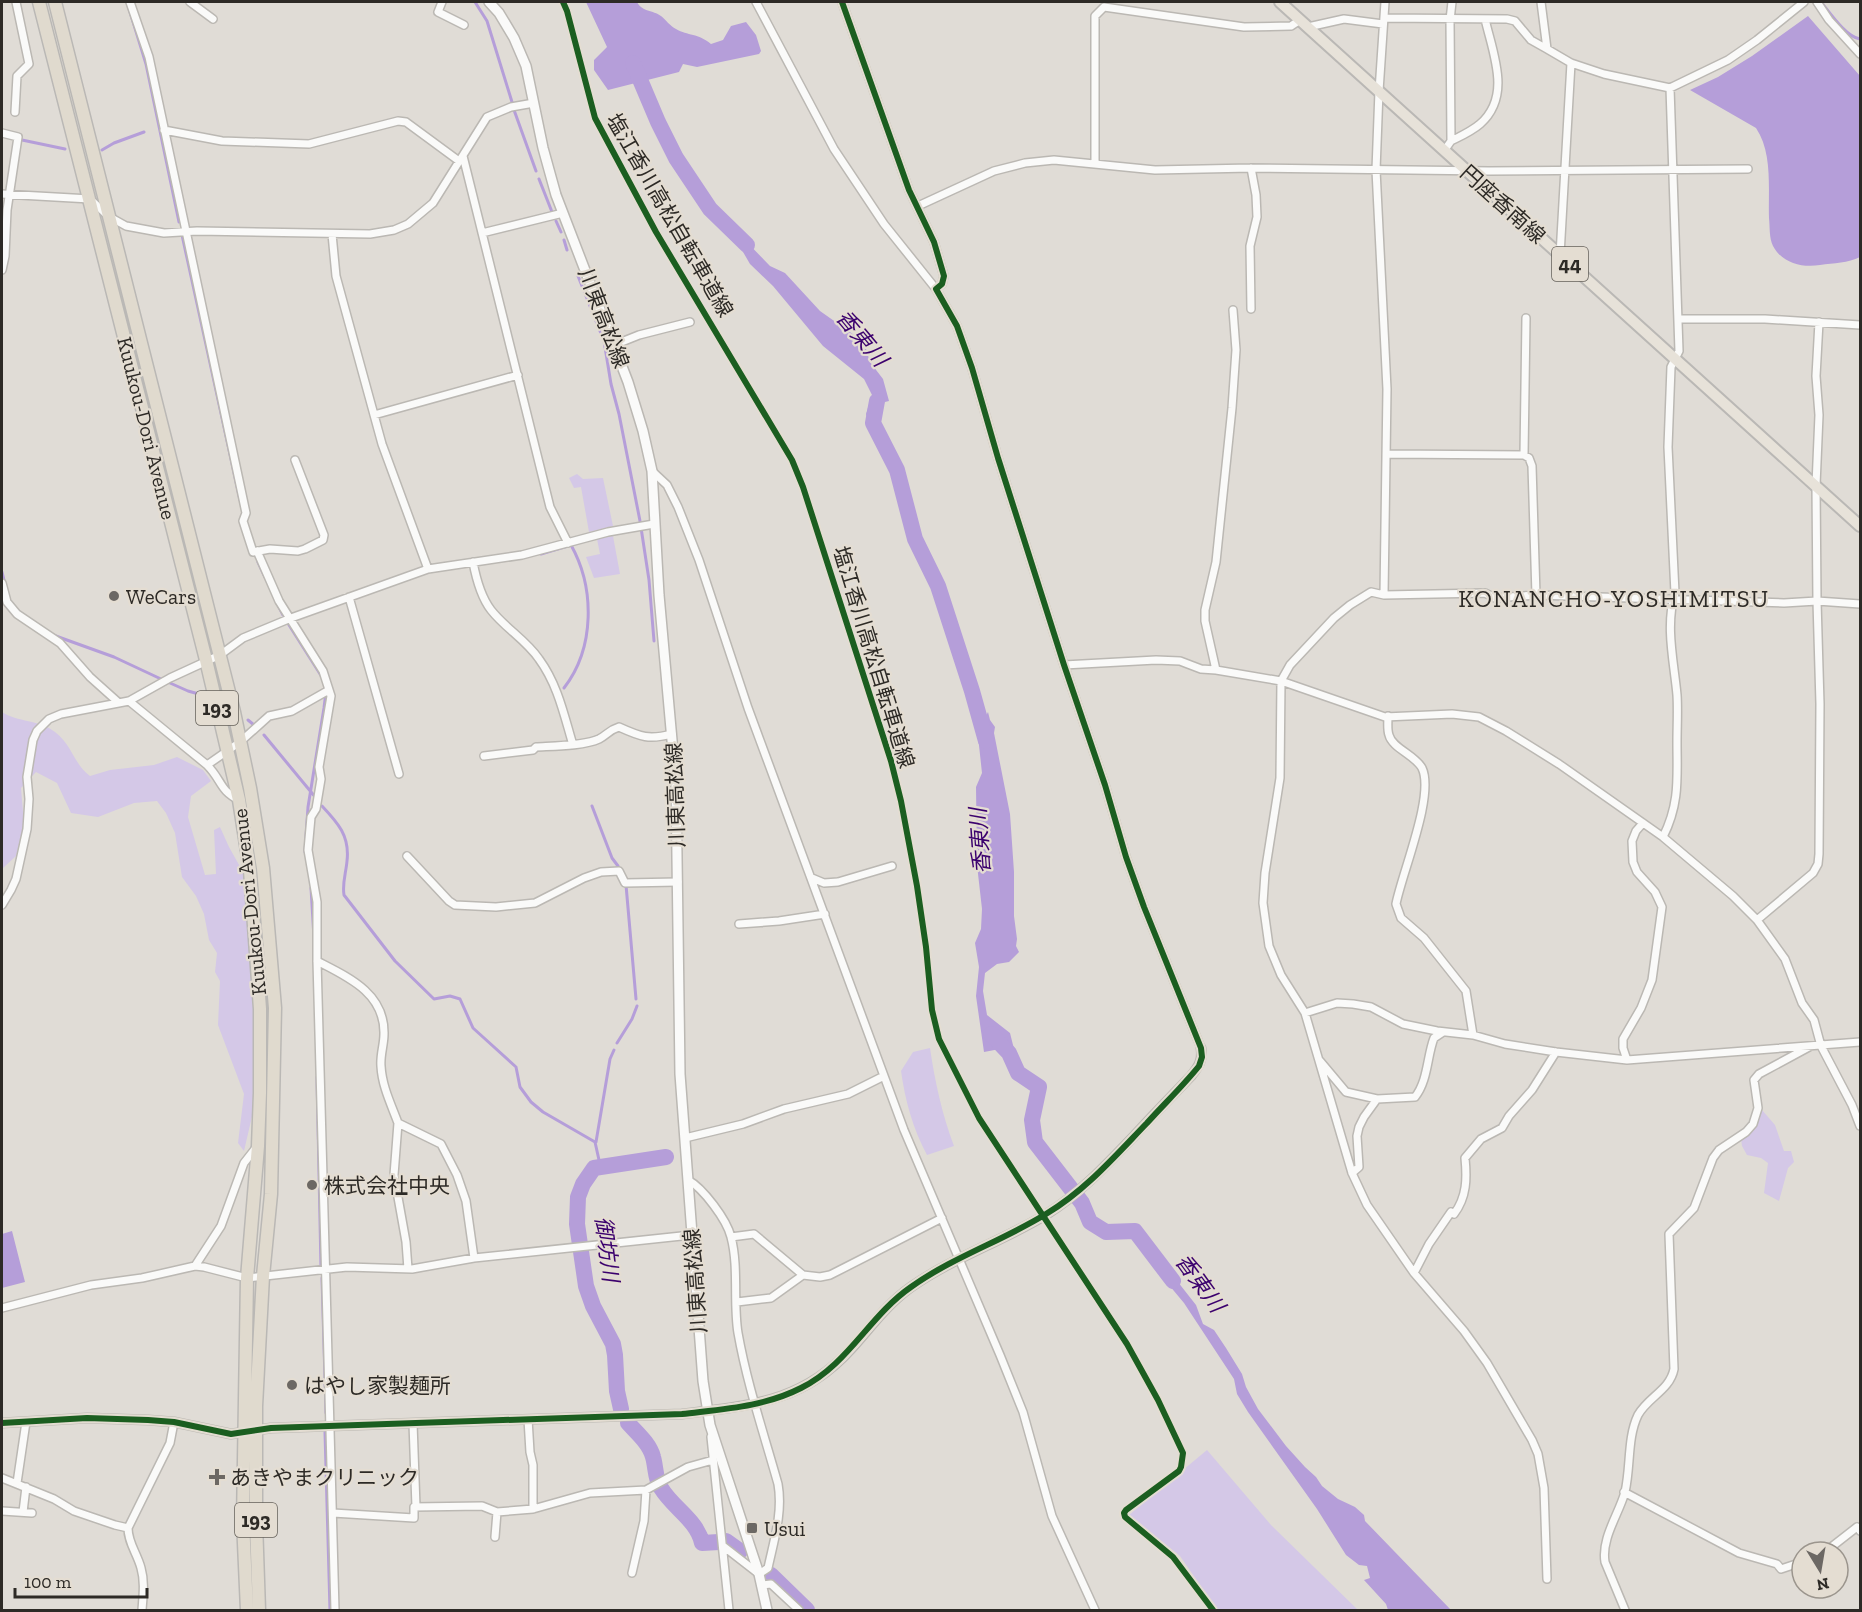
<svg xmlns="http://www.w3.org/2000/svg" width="1862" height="1612" font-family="'Zilla Slab','Noto Sans JP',serif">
	<rect width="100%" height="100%" fill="#e0dcd6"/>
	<!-- green -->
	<path fill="#d4c8e7" d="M577 474 583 479 603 478 613 526 589 532 581 487 574 488 569 478Z
		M613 536 620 574 594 578 586 557 600 554 597 539Z
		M2 712C17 722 40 720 55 732 73 746 73 763 90 776L110 770 154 765 177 757 203 770 211 781 191 796 188 817 205 875 216 874 214 830 220 827 229 847 243 872 253 950 256 1099 244 1151 238 1143 244 1094 218 1025 220 981 215 972 217 953 209 940 204 914 196 896 182 877 175 833 166 813 157 801 134 803 98 817 71 813 57 783 36 772 21 788 24 824 16 856 2 869Z
		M930 1048C935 1082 942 1114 954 1146L927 1155C913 1129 905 1100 901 1071L913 1052Z
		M1762 1110 1775 1125 1784 1151H1791L1794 1162 1788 1168 1779 1201 1764 1193 1768 1163 1761 1158 1747 1155 1742 1146 1741 1139C1752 1130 1757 1123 1762 1110Z
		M1207 1450 1271 1525 1358 1610H1217L1180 1556 1129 1515Z"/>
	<!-- water -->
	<path fill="#b59ed9" d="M586 2H637C642 12 653 10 661 16 666 20 670 26 676 29 688 36 698 33 711 44L723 40 731 26 746 22 756 35 761 51 759 54 697 67 683 64 679 72 608 90 594 70V60L607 47Z
		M1808 16 1860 76V257C1848 263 1834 263 1820 265 1802 268 1782 263 1773 246 1769 238 1770 227 1769 218 1768 190 1773 153 1756 128L1690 90 1718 77 1752 56Z
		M728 226 740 235 770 266 785 273 820 311 864 342 870 362 883 379 889 401 881 403 876 407V422L869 425 866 414 872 395 864 379 823 346 773 286 750 264Z
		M988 712 990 720 995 727 994 733 1010 814 1014 872V916L1017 939 1016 946 1019 952 1009 962 997 964 985 973 983 991 987 1015 1010 1033 1014 1049 1005 1048 984 1052 976 996 979 967 975 943 981 929 982 909 977 865 976 787 982 773 977 727 981 718H985Z
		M12 1231 25 1282 2 1288V1234Z
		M1163 1258 1174 1277 1196 1305 1203 1324 1214 1330 1226 1348 1242 1374 1246 1387 1258 1409 1286 1446 1305 1467 1316 1477 1322 1486 1338 1499 1355 1507 1364 1515 1365 1521 1451 1610H1388L1386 1604 1364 1580 1370 1578 1367 1566 1359 1565 1346 1555 1317 1509 1248 1412 1237 1394 1234 1379 1184 1303 1164 1279 1158 1267Z"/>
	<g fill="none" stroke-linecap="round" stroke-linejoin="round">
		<!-- stream -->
		<path stroke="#b59ed9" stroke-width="3" d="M127 2 146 64 179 222
			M475 2 487 21 512 102
			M1821 2C1830 13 1846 37 1860 39
			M514 110 536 171
			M22 140 65 149
			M102 150 114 143 144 132
			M539 179 552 212
			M556 221 561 232
			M182 235 240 500
			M564 240 567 250
			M578 276 604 341 611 384 619 414 640 521 649 580 654 641
			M541 554 571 545C595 588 595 648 564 688
			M258 562 265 577
			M2 572 5 584
			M279 607 283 615
			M289 625 322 677
			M53 635 114 657 161 679
			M170 683 188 691 206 696
			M248 720 254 725
			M264 735 316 798
			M322 806C338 823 350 836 347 861 346 873 342 883 344 895L395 961 434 999 450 996 460 999 473 1028 516 1067 520 1087 531 1102 543 1112 595 1142 599 1160V1167
			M592 806 612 858 618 866
			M305 852 308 807 324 708 326 692 324 683
			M626 885 636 999
			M311 888 314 938
			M617 1043 632 1019 637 1006
			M317 1077 321 1268
			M596 1142 610 1059 614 1050
			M322 1278 326 1413
			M325 1432 330 1610"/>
		<!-- river -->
		<path stroke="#b59ed9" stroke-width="16" d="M633 63 658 122 676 158 710 209 747 245
			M877 401 873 423 897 470 915 539 938 586 972 691 986 741
			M991 1034 1009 1053 1018 1073 1039 1087 1032 1120 1035 1142 1082 1203 1090 1222 1106 1232 1135 1231 1173 1281
			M621 1409 617 1391 615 1355 613 1344 593 1306 586 1286 577 1224 578 1197 583 1184 594 1168 666 1157
			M628 1423C637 1433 650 1444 653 1457 656 1467 655 1479 661 1488 673 1508 697 1520 702 1543L719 1542
			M726 1541 740 1551
			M771 1575 807 1610"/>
		<!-- minor casing -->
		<g stroke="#bbb8b3" stroke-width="10">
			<path id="minor" d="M130 2 149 57 246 513 243 521 253 552 270 549 298 551 305 549 323 540 324 535 295 460
				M190 2 213 19
				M442 2 438 12 464 25
				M756 2 834 149 884 224 936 289
				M842 2 909 190 934 242 944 276 942 284 936 289 957 326 972 368 998 458 1064 665 1105 785 1126 857 1144 907 1201 1048
				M1541 2 1547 49 1571 63 1604 74 1670 88
				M1817 2 1829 20 1860 54
				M1384 18 1507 19 1515 21 1531 40 1547 49
				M1308 27 1344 19 1383 24
				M15 112 17 76 29 64 16 2
				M164 130 222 141 309 144 398 121 406 122 459 161
				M2 133 18 137 7 210 5 256 2 270
				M1451 141C1461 136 1472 131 1480 124 1512 96 1493 54 1485 19
				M1444 151 1451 141 1450 20 1452 2
				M463 156 550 507 568 543
				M1095 163V16L1104 7 1244 27 1291 26 1300 20
				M2 194 90 199 108 216 126 226 164 233 197 231 370 234 394 230 408 224 433 203 487 117 511 107 534 103
				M918 206 994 171 1025 163 1054 160 1155 170 1251 168 1489 171 1748 169
				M482 233 563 213
				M332 234 336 276 382 444 428 569
				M1560 255 1571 63
				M1251 309 1250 246 1257 217 1256 195 1251 168
				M1678 319H1765L1860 325
				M614 345 639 335 690 322
				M374 415 518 375
				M1386 454 1524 455 1529 458 1532 466 1536 595
				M1524 455 1526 318
				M652 471 667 485 678 507 699 560 748 708 904 1130 1000 1355 1023 1412 1052 1516 1095 1610
				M257 551 279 601 323 671 331 696 319 767 321 779 316 809 311 817 308 850 317 902V961L335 1610
				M473 562C476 578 481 597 491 610 505 628 526 640 539 659 558 685 564 715 573 745
				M2 583 7 602 17 614 60 643 90 677 119 703
				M1384 595 1387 389 1376 170 1379 91 1385 2
				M349 597 399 774
				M1064 665 1156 660 1180 661 1201 669 1216 670 1281 681 1385 717 1452 714 1479 717 1506 731 1559 764 1663 837 1733 896 1757 920 1785 959 1802 1003 1814 1020 1821 1046 1852 1105 1860 1126
				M1216 670 1205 621V610L1216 562 1232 408 1236 350 1233 310
				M129 701 207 765C222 780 219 790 239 800
				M1388 716C1388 722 1387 730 1389 735 1392 748 1415 755 1422 768 1435 795 1402 873 1396 904L1401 918 1424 938 1466 991 1473 1035
				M484 756 533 750 536 747C553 746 584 746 599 739 607 735 609 730 619 727 641 737 649 740 672 734
				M207 765 240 742 269 716 292 711 329 690
				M1663 837C1680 803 1677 778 1677 742 1677 726 1678 710 1677 695 1674 662 1665 626 1675 593L1668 447 1671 367 1679 351 1670 88 1728 60 1757 40 1804 2
				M407 856 449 901 455 905 496 907 535 903 584 878 601 872 619 871 625 883 678 882
				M812 878 824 883 838 882 892 866
				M2 905 11 890 16 879 27 829 29 799 27 777 33 740 37 731 49 719 61 714 129 701 170 678 220 655 243 638 291 618 428 569 522 555 608 532 654 524
				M1757 920 1813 873 1818 864 1819 854 1820 704 1817 601 1816 485 1819 415 1816 376 1819 322
				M739 924 779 921 825 914
				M317 961C348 977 385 993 384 1034 384 1045 380 1055 381 1066 382 1086 391 1104 398 1123L441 1144 457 1175 466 1201 474 1258
				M1305 1013 1337 1003 1353 1004 1371 1007 1403 1024 1437 1031 1473 1035 1505 1044 1556 1052 1627 1060 1860 1042
				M1627 1060 1623 1048V1039L1641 1008 1652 980 1662 907 1655 892 1637 872 1633 862 1632 841 1636 831 1643 823
				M1320 1061 1346 1092 1377 1099
				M398 1123 394 1175 406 1242 408 1269
				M685 1138 743 1124 784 1109 848 1094 884 1076
				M1352 1173 1359 1167 1357 1136 1359 1127 1364 1117 1377 1099 1415 1097C1428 1081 1427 1056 1434 1038L1443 1032
				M688 1180C703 1188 727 1220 731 1237 739 1267 733 1303 738 1333 747 1384 764 1434 778 1484 783 1512 774 1540 768 1568L759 1574 723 1546
				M731 1237 754 1234 803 1275 820 1277 830 1275 942 1218
				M195 1266 221 1226 244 1163 255 1149
				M1414 1273 1429 1244 1451 1212 1454 1214C1467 1197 1467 1178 1465 1158L1481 1139 1502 1128 1509 1116 1532 1090 1556 1052
				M737 1302 771 1298 803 1275
				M2 1308 91 1285 142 1278 195 1266 204 1267 247 1278 347 1267 412 1269 474 1258 691 1235
				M528 1419 530 1452 533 1465V1509
				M413 1423 416 1507
				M711 1437 729 1610
				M2 1478 54 1499 74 1511 115 1525 128 1528
				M17 1483 26 1422
				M1624 1492 1739 1553 1777 1564 1781 1569 1802 1562
				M2 1511 32 1513
				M23 1512 26 1487
				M333 1513 414 1518V1507L482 1506 497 1512 533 1509 590 1493 646 1490 688 1467 713 1460
				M495 1537 497 1512
				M1825 1552 1857 1527 1860 1531
				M632 1573 644 1521 646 1490
				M1547 1579 1544 1488 1538 1454 1532 1440 1487 1363 1464 1331 1414 1273 1367 1205 1352 1173 1305 1013 1281 975 1269 946 1263 903 1265 873 1280 778 1281 681 1290 665 1334 618 1350 605 1371 592 1384 595 1485 593 1495 598 1536 595 1784 603 1817 601 1860 604
				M761 1585 771 1584 799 1610
				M142 1610C143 1596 145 1582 141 1568 137 1553 128 1543 128 1528L170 1443 174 1422
				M1625 1610 1605 1562C1601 1538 1619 1514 1625 1492 1631 1466 1627 1438 1638 1415 1648 1397 1670 1390 1674 1369L1669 1234 1694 1208 1713 1158 1719 1150 1746 1132 1753 1124 1758 1108 1754 1080 1759 1074 1809 1047"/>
		</g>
		<!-- tertiary casing -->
		<g stroke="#bbb8b3" stroke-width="11">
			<path id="tertiary" d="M2 1423 87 1418 148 1420 174 1422 231 1434 271 1428 682 1414C751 1405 802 1403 851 1349 871 1327 887 1304 911 1287 954 1257 1003 1241 1047 1214 1081 1193 1108 1163 1135 1135 1153 1115 1172 1096 1191 1076 1199 1066 1203 1060 1201 1048"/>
		</g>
		<!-- secondary casing -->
		<g stroke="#bbb8b3" stroke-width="12">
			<path id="secondary" d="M489 2 499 13 514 38 526 66 543 148 556 195 628 382 643 431 652 471 659 595 676 785 680 1074 703 1381 710 1425 759 1574 767 1610"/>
		</g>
		<!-- primary casing -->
		<g stroke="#bab8b5" stroke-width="14">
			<path id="primary" d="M1280 2 1860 526"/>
		</g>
		<!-- trunk casing -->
		<g stroke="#bab8b5" stroke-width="15">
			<path id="trunk" d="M39 2 206 660 239 800 250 870 260 1009V1093L258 1146 247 1278 243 1521 247 1610
				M55 2 234 712 250 788 263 868 275 1008 271 1194 263 1276 256 1406V1522L259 1610"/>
		</g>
		<!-- minor -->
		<use href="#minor" stroke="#fafaf9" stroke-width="7"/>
		<!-- tertiary -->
		<use href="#tertiary" stroke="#fafaf9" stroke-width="8"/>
		<!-- secondary -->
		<use href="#secondary" stroke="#fafaf9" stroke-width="9"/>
		<!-- primary -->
		<use href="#primary" stroke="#e7e2d9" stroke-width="10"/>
		<!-- trunk -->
		<use href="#trunk" stroke="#e0dace" stroke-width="12"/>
		<!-- cycleway casing -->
		<g stroke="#e4ddd2" stroke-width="10">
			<path id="cycleway" d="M563 2 567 11 595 118 656 232 792 460 803 487 891 761 901 801 917 886 926 947 932 1010 939 1039 979 1118 1127 1344 1158 1400 1183 1453 1181 1467 1179 1471 1126 1510 1124 1513 1125 1517 1173 1557 1213 1610
				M2 1423 87 1418 148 1420 174 1422 231 1434 271 1428 682 1414C723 1409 764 1407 801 1388 848 1365 869 1316 911 1287 953 1257 1002 1241 1046 1214 1085 1191 1116 1155 1147 1123 1164 1104 1183 1086 1199 1066L1202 1057 1201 1048 1144 907 1126 857 1105 785 1064 665 998 458 972 368 957 326 936 289 942 284 944 276 934 242 909 190 842 2"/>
		</g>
		<!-- cycleway -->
		<use href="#cycleway" stroke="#1b5e20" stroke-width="6"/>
	</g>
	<!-- markers -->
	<g fill="#6c6864" stroke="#e4ddd2" stroke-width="2">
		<circle cx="114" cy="596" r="6"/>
		<circle cx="312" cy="1185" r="6"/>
		<circle cx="292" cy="1385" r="6"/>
		<path d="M214 1468h6v6h6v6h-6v6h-6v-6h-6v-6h6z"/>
		<rect x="746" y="1522" width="12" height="12" rx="3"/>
	</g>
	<g text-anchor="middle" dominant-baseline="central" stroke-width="4.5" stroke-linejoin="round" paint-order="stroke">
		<!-- shield labels -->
		<g fill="#e4ddd2" stroke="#64605a" stroke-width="1.5">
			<rect x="1552" y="247" width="36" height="34" rx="4.5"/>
			<rect x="196" y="691" width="42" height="34" rx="4.5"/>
			<rect x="235" y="1503" width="42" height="34" rx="4.5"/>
		</g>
		<g font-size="20" font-weight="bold" fill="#2d2a26">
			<text x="1570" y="264">44</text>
			<text x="217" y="708">193</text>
			<text x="256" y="1520">193</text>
		</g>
		<!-- street labels -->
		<g font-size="21" fill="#2d2a26" stroke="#e4ddd2">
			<text transform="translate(1503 204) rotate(42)">円座香南線</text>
			<text transform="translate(670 215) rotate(60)">塩江香川高松自転車道線</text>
			<text transform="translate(604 318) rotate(69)">川東高松線</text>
			<text transform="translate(147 428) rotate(76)">Kuukou-Dori Avenue</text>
			<text transform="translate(874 657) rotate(73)">塩江香川高松自転車道線</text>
			<text transform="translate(675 795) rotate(-92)">川東高松線</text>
			<text transform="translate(249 902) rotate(-96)">Kuukou-Dori Avenue</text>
			<text transform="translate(695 1281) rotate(-94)">川東高松線</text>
		</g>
		<!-- poi labels -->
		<g font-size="21" fill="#2d2a26" stroke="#e4ddd2" text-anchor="start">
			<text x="126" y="596">WeCars</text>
			<text x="324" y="1185">株式会社中央</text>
			<text x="304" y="1385">はやし家製麺所</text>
			<text x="230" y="1477">あきやまクリニック</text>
			<text x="764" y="1528">Usui</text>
		</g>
		<!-- water labels -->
		<g font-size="22" font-style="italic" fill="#3b016e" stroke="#e4ddd2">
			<text transform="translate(862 338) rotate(50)">香東川</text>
			<text transform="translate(980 841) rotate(-94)">香東川</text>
			<text transform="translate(607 1249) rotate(83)">御坊川</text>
			<text transform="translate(1200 1283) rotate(54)">香東川</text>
		</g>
		<!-- quarter labels -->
		<g font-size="24" letter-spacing="1.5" fill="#2d2a26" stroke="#e4ddd2">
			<text x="1614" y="598">KONANCHO-YOSHIMITSU</text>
		</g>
	</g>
	<!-- border -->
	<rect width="1862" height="1612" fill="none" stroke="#2d2a26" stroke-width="6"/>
	<!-- north arrow -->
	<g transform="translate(1820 1570) rotate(169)"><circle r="28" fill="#e4ddd2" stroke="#9b958d" stroke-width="1.5"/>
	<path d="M0-4.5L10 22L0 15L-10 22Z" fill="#6c6864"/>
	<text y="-9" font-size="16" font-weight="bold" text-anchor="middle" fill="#2d2a26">N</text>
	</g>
	<!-- scale -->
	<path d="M15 1588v9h132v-9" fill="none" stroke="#2d2a26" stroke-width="3"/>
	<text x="24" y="1588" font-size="18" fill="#2d2a26" stroke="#e4ddd2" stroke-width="4.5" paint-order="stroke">100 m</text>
</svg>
